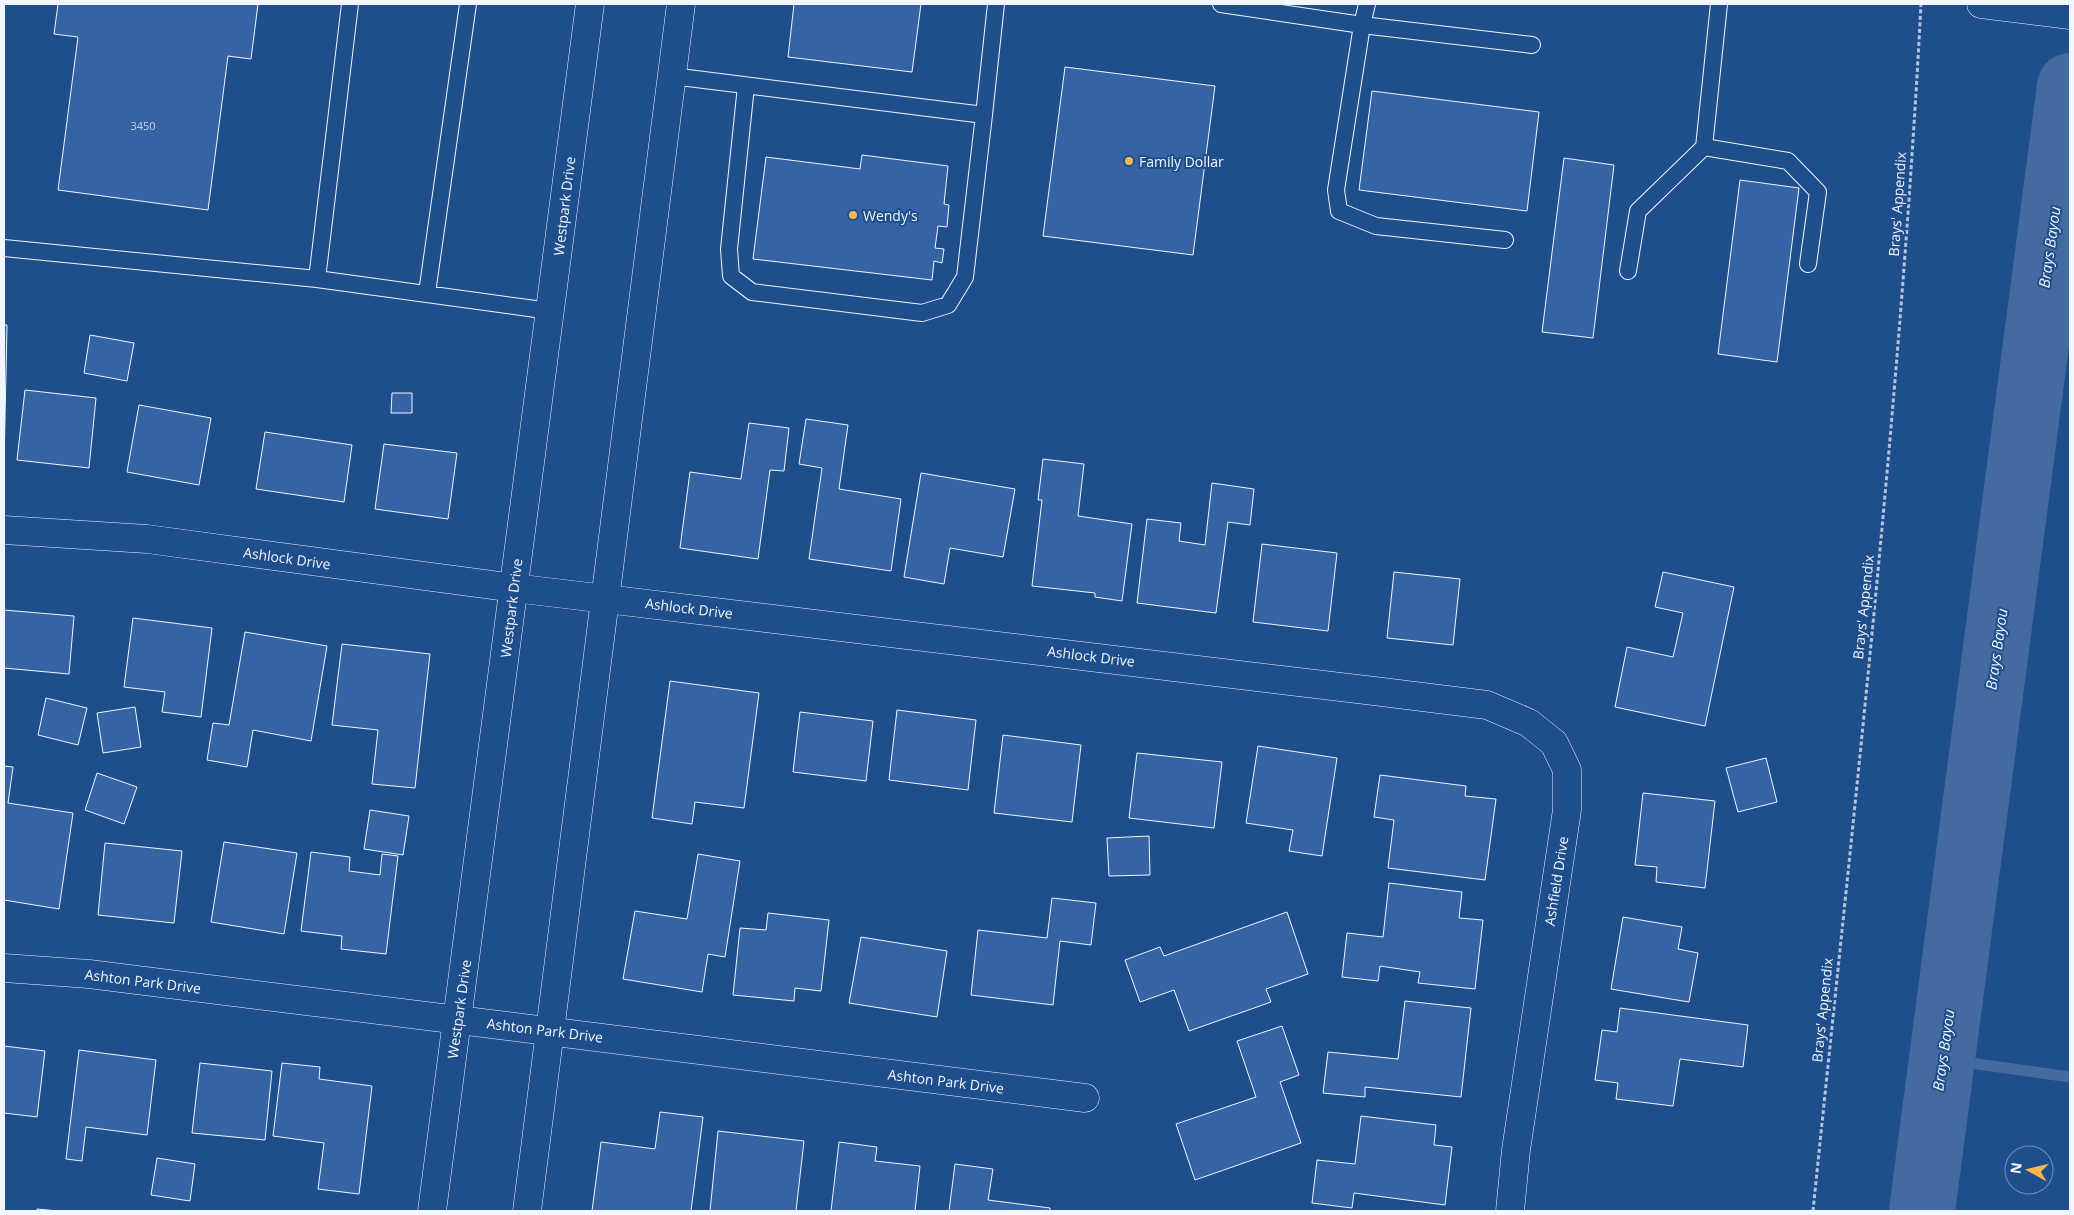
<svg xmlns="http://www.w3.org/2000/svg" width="2074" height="1215" font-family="'Open Sans',sans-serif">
	<rect width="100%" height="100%" fill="#1f4e8c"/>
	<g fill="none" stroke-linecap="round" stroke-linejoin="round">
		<!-- stream -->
		<path stroke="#446ba0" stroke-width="11" d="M1942 1059 2070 1077"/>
		<!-- river -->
		<path stroke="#446ba0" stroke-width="66" d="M1922 1211 2070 86"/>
	</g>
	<!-- building -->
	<path fill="#3563a3" stroke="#f2f6ff" d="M58 4H258L251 59 228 56 208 210 58 190 78 37 54 34Z
		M794 4H921L912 72 788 57Z
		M1065 67 1215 86 1193 255 1043 236Z
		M1372 91 1539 112 1527 211 1359 190Z
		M862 155 948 166 944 204 949 205 947 227 938 226 935 248 944 249 942 263 934 261 932 280 753 259 766 157 860 169Z
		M1564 158 1614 165 1593 338 1542 332Z
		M1740 180 1799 188 1777 362 1718 354Z
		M4 325H7L4 465Z
		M90 335 134 343 127 381 84 373Z
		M25 390 96 398 89 468 17 460Z
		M392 393H412V413H391Z
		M139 405 211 418 199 485 127 472Z
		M806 419 848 425 839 489 901 499 891 571 809 559 822 468 799 464Z
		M749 423 789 428 784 471 770 470 758 559 680 548 690 472 741 479Z
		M265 432 352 445 344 502 256 489Z
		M384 444 457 453 448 519 375 509Z
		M1043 459 1084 464 1078 516 1132 524 1122 601 1095 597V593L1032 586 1042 500H1038Z
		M921 473 1015 489 1003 557 950 548 944 584 904 577Z
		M1212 483 1254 489 1250 525 1228 522 1216 613 1137 603 1147 519 1181 523 1179 541 1205 545Z
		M1262 544 1337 553 1328 631 1253 622Z
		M1394 572 1460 579 1453 645 1387 638Z
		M1663 572 1734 587 1705 726 1615 707 1627 647 1673 657 1683 613 1655 607Z
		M4 610 74 616 69 674 4 668Z
		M133 618 212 628 201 717 162 712 165 692 124 687Z
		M245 632 327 646 311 741 253 730 247 767 207 760 213 723 229 725Z
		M342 644 430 654 415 788 372 784 378 730 332 725Z
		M670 681 759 693 744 808 695 802 692 824 652 818Z
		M46 698 87 708 78 745 38 735Z
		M135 707 141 747 103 753 97 713Z
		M897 710 976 720 968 790 889 780Z
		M800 712 873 721 866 781 793 772Z
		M1003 735 1081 745 1072 822 994 813Z
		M1258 746 1337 758 1322 856 1289 851 1293 830 1246 823Z
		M1137 753 1222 762 1214 828 1129 818Z
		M1766 758 1777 802 1738 812 1726 768Z
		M4 766 13 767 8 803 73 813 59 909 4 900Z
		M97 773 137 787 124 824 85 810Z
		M1380 775 1466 786 1465 796 1496 799 1485 880 1388 868 1394 820 1374 817Z
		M1643 793 1715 801 1705 888 1656 882 1657 867 1635 865Z
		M370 810 409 816 403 855 364 849Z
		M1149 836 1150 875 1109 876 1107 838Z
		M224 842 297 853 284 934 211 922Z
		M105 843 182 851 174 923 98 915Z
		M311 852 350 857 349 871 380 875 382 854 398 856 386 954 341 949 342 936 301 931Z
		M698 854 740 861 725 957 708 954 702 992 623 979 635 911 687 919Z
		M1389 883 1462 892 1459 918 1483 920 1475 989 1418 983 1420 972 1380 966 1378 981 1342 977 1347 933 1383 937Z
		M1052 898 1096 903 1091 945 1060 941 1053 1005 971 995 978 930 1047 938Z
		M1287 912 1308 974 1266 989 1271 1002 1189 1031 1174 990 1140 1002 1125 960 1160 947 1164 956Z
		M768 913 829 920 821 991 795 988 794 1001 733 995 740 928 766 930Z
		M1623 917 1682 927 1678 949 1698 953 1689 1002 1611 989Z
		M861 937 947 951 937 1017 849 1003Z
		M1405 1001 1471 1008 1461 1097 1365 1087V1097L1323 1093 1328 1052 1398 1059Z
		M1620 1008 1748 1025 1743 1067 1680 1059 1673 1106 1616 1099 1618 1083 1595 1080 1602 1030 1617 1032Z
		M1282 1026 1299 1075 1280 1082 1301 1143 1195 1180 1176 1124 1256 1097 1237 1041Z
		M4 1046 45 1051 37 1117 4 1113Z
		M79 1050 156 1060 147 1135 86 1127 82 1161 66 1159Z
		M200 1063 272 1071 265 1140 192 1133Z
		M282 1063 320 1067 319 1079 372 1086 359 1194 318 1189 324 1143 273 1136Z
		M660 1112 703 1117 691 1211H592L601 1142 655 1149Z
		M1361 1116 1436 1125 1434 1145 1452 1147 1445 1205 1354 1193 1352 1208 1312 1203 1317 1160 1355 1164Z
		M718 1131 804 1141 796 1211H710Z
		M839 1142 877 1147 875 1161 920 1166 915 1211H831Z
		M157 1158 195 1164 190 1201 151 1195Z
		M955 1164 993 1169 988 1200 1050 1208V1211H949Z
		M37 1209 58 1211H37Z"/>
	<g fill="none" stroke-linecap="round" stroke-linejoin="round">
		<!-- service casing -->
		<g stroke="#f2f6ff" stroke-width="18">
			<path id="service" d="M1221 4 1362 25 1367 4
				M672 76 984 115 996 4
				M746 86 729 249 731 276 752 292 922 313 948 305 965 277 984 115
				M1704 147 1788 161 1818 192 1808 264
				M1505 240 1376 226 1339 211 1336 190 1362 25 1532 45
				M4 248 317 279 350 4
				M1628 271 1638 211 1704 147 1719 4
				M317 279 550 311
				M427 293 468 4"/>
		</g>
		<!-- minor casing -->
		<g stroke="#f2f6ff" stroke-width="29">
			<path id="minor" d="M4 530 147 539 514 588 1374 691 1487 705 1529 723 1554 743 1567 770V810L1516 1150 1510 1211
				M4 968 89 974 1085 1098"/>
		</g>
		<!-- secondary casing -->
		<g stroke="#f2f6ff" stroke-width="29">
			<path id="secondary" d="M1981 4 2070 15
				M432 1211 590 4
				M527 1211 681 4"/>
		</g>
		<!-- path -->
		<path stroke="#b3c4dc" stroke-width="3" stroke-dasharray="4 2.5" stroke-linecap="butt" d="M1813 1211C1854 809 1900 407 1921 4"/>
		<!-- service -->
		<use href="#service" stroke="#1f4e8c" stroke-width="16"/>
		<!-- minor -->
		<use href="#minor" stroke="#1f4e8c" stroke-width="28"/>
		<!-- secondary -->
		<use href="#secondary" stroke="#1f4e8c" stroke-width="28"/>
	</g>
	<!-- markers -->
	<g fill="#ffb74d" stroke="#1f4e8c" stroke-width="2">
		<circle cx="1129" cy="161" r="5"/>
		<circle cx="853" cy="215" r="5"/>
	</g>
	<g text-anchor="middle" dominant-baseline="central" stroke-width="4" stroke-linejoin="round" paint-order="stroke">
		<!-- number labels -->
		<g font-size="11" fill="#c3d1e8">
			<text x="143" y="125">3450</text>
		</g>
		<!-- poi labels -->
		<g font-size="14" fill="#f2f6ff" stroke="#1f4e8c" text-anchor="start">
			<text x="1139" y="161">Family Dollar</text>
			<text x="863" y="215">Wendy's</text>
		</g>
		<!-- street labels -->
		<g font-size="14" fill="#f2f6ff" stroke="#1f4e8c">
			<text transform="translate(1897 204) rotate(-86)">Brays' Appendix</text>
			<text transform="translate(564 206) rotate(-83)">Westpark Drive</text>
			<text transform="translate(287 558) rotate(8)">Ashlock Drive</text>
			<text transform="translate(1863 607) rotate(-84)">Brays' Appendix</text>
			<text transform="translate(511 608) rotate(-83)">Westpark Drive</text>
			<text transform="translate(689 608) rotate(7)">Ashlock Drive</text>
			<text transform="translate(1091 656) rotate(7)">Ashlock Drive</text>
			<text transform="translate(1556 881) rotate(-81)">Ashfield Drive</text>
			<text transform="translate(143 981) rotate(7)">Ashton Park Drive</text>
			<text transform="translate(459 1009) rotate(-82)">Westpark Drive</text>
			<text transform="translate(1822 1010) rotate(-84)">Brays' Appendix</text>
			<text transform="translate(545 1030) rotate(7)">Ashton Park Drive</text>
			<text transform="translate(946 1081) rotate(7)">Ashton Park Drive</text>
		</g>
		<!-- water labels -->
		<g font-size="15" font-style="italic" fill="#f2f6ff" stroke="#1f4e8c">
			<text transform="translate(2049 247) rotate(-82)">Brays Bayou</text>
			<text transform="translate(1996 649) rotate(-82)">Brays Bayou</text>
			<text transform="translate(1943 1050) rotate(-82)">Brays Bayou</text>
		</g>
	</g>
	<!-- border -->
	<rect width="2074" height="1215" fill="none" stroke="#f2f6ff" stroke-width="10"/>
	<!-- north arrow -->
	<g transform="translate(2029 1170) rotate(278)"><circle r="24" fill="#1f4e8c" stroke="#7391ba"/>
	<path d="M0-4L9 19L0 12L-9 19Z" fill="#ffb74d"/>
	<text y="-8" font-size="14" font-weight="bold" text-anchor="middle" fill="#f2f6ff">N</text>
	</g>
</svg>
